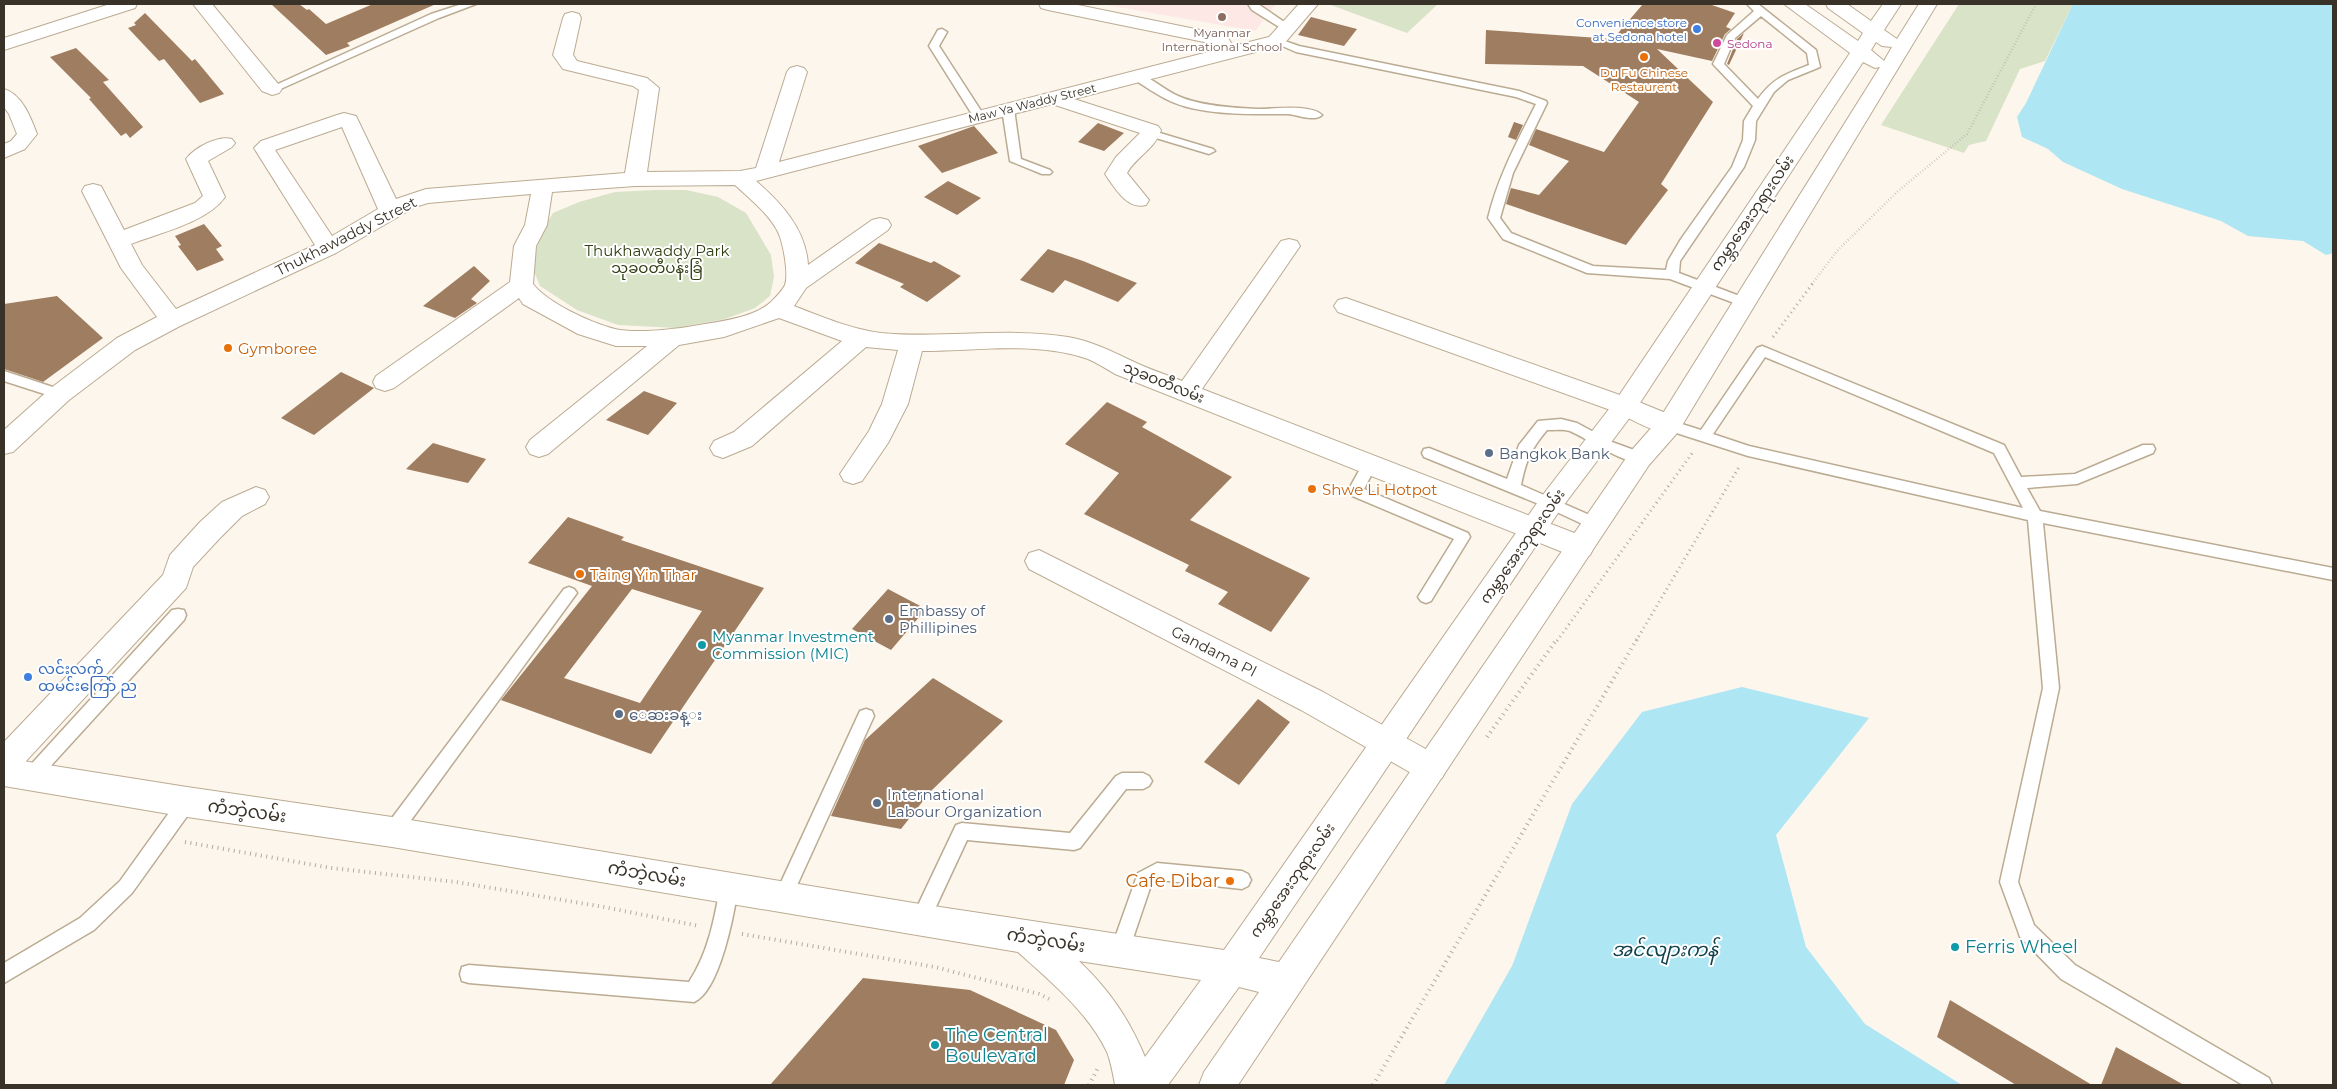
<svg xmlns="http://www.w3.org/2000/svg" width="2337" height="1089" font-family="Montserrat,'Noto Sans Myanmar',sans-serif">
	<rect width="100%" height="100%" fill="#fdf6ec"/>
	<!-- education -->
	<path fill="#fde8e5" d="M1101 4H1276L1255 31Z"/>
	<!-- green -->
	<path fill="#d8e3c7" d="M1328 4H1438L1407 33Z
		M1959 4H2073L2045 61 2020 69 1986 141 1969 145 1964 153 1881 125Z
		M654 190H686L718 197 746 213 771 255 774 277 770 296 755 308 725 319 676 328 618 325 577 310 540 286 532 266 541 233 553 213 579 202 615 192Z"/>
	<!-- water -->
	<path fill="#afe6f4" d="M2073 4H2333V253L2326 255 2303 241 2248 236 2221 221 2122 189 2063 162 2048 149 2022 137 2017 117 2026 103Z
		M1742 687 1869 718 1776 835 1806 947 1865 1024 1962 1085H1444L1512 966 1572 804 1642 712Z"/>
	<!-- building -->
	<path fill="#9f7d60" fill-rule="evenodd" d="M271 4H299L307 10 309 9 326 24 373 4H436L347 43 350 46 326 55Z
		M1643 4H1709L1735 13 1726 27 1731 29 1725 34 1712 61 1657 49 1713 102 1661 184 1668 190 1626 245 1506 204 1511 188 1539 195 1569 161 1529 145 1536 129 1604 152 1639 102 1583 66 1485 64 1486 30 1613 39Z
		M145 13 192 61 195 59 224 94 200 103 164 59 159 61 128 28 136 25 134 23Z
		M1311 17 1357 29 1344 46 1298 35Z
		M1744 33 1729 65 1727 64 1737 39Z
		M76 48 109 80 103 82 143 127 130 138 126 133 121 136 89 99 91 98 50 57Z
		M1514 122 1523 125 1516 140 1508 137Z
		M1098 123 1124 133 1104 151 1078 142Z
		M974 126 998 153 942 173 918 146Z
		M948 181 981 198 957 215 924 197Z
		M204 224 222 246 216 249 224 260 197 271 178 246 181 245 175 236Z
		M879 243 931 263 934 261 961 276 927 302 900 287 904 284 855 263Z
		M1048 249 1083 261 1137 283 1118 302 1065 280 1053 293 1020 280Z
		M474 266 490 281 471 299 477 303 455 318 423 306Z
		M57 296 103 338 43 382 4 369V304Z
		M341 372 374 388 314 435 281 418Z
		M644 391 677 403 648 435 606 420Z
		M1107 402 1147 422 1142 427 1232 477 1190 520 1310 578 1271 632 1218 604 1228 592 1185 571 1189 565 1084 514 1119 473 1065 444Z
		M433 443 486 459 468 483 406 469Z
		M568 517 624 537 621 540 764 588 651 754 501 700 592 586 528 563ZM632 589 702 611 640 703 564 678Z
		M888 589 926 609 891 650 852 629Z
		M933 678 1003 721 930 792 901 829 831 816 865 740Z
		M1258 699 1290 722 1239 785 1204 762Z
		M863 978 970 990 1056 1030 1074 1060 1064 1085H770Z
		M1950 1000 2092 1085H2016L1937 1037Z
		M2116 1047 2184 1085H2101Z"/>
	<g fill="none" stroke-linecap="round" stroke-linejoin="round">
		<!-- lane casing -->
		<g stroke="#bbab92" stroke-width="3">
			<path id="lane" d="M462 4H476L439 18 276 91H268L267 89 431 14Z
				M1248 4H1258L1293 28 1288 31 1284 30 1252 10Z
				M1747 4H1758L1816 50 1820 67 1788 80 1774 92 1756 121 1755 140 1744 167 1680 261 1679 273 1750 300 1751 303 1745 307 1670 279 1587 273 1503 239 1488 218C1498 177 1517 142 1536 104L1516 97 1296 52 1271 41 1276 38 1299 46 1519 91 1546 101 1547 103 1513 173 1500 218 1511 233 1593 266 1666 270 1668 261 1681 239 1732 167 1743 140 1744 121 1753 106 1713 64 1727 35 1754 11ZM1761 16 1807 53 1809 65C1786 74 1773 78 1758 99L1724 64 1735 38Z
				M942 29 947 32 939 46 985 117 983 119H975L929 46 938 30Z
				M1137 74C1152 77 1164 90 1178 96 1200 106 1233 108 1258 109 1273 109 1311 104 1322 115 1314 122 1298 115 1288 114 1254 114 1202 116 1170 101 1157 95 1145 86 1133 79L1132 77Z
				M1008 106 1014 109 1021 159 1050 170 1052 172 1050 174H1042L1010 161 1002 109Z
				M1150 130 1213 149 1215 151 1209 154 1146 135 1144 133Z
				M1762 346 2004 445 2021 477 2075 474 2143 445H2153L2155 449 2153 453 2077 484 2027 488 2040 511 2333 568V580L2043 523 2059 688 2018 882 2034 925 2075 965 2269 1078 2272 1085H2243L2061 979 2020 937 2018 931 2000 882 2043 688 2028 520 1748 456 1664 429 1662 425 1664 421 1669 420 1701 430 1757 348ZM1765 357 1994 453 2023 508 1749 446 1713 434Z
				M4 371 65 391 67 394 65 397 60 399 4 381Z
				M1561 419 1577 423 1612 442 1645 454 1647 458 1645 462C1627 467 1587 438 1570 431 1563 429 1554 430 1547 430 1531 449 1526 460 1521 485L1601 520 1603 524 1601 528 1596 530 1591 528 1546 507 1424 457 1422 453 1424 449 1429 448 1507 479 1519 445 1538 421Z
				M1370 459 1375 460 1377 464 1364 489 1468 533 1470 537 1431 601 1426 603 1421 601 1418 597 1454 539 1350 495 1348 491 1350 487 1365 460Z
				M569 587 574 589 577 593 574 597 398 838 392 840 386 838 383 832 386 826 564 589Z
				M178 609 184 610 186 615 184 620 37 781 31 784 25 781 22 776 25 771 172 610Z
				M866 709 872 711 874 716 789 903 783 906 777 903 774 897 777 891 860 711Z
				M1122 773H1143L1149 776 1152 781 1149 786 1143 789H1126L1080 848 1074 850 967 840 927 926 920 929 913 926 911 920 956 825 962 823 1070 833 1116 776Z
				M187 794 193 796 196 802 193 808 132 893 94 930 4 983V963L80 918 120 881 181 796Z
				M1157 863 1242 871 1248 874 1251 880 1248 886 1242 889 1159 880 1151 885 1126 959 1119 961 1112 959 1110 952 1138 873Z
				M729 879 735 882 738 888C734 914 720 991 694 1002L469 983 462 981 460 974 462 967 469 965 689 982C708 953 714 921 720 888L723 882Z"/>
		</g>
		<!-- street casing -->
		<g stroke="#bbab92" stroke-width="2">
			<path id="street" d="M110 4H137L135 8 4 50V38Z
				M193 4H212L279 85 282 89 279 93 272 95 262 91Z
				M1039 4H1073L1215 33 1228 38 1233 46 1269 37 1299 4H1318L1283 45 1074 99 1158 126 1161 130C1156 148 1136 157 1127 173L1149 200 1146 205C1127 210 1115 188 1105 174L1116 157 1140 133 1052 104 756 181C781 203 806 229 808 265L872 220 880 218 888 220 891 225 888 230 806 288 794 306C822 317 851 329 881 333 943 339 1006 327 1068 337 1091 341 1111 351 1132 361 1148 369 1165 374 1182 381L1281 241 1289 239 1297 241 1300 246 1202 389 1590 539 1594 547 1590 555 1580 558 1570 555 1115 374C1107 369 1097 363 1088 359 1036 341 976 351 922 351L908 404 888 443 862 481 853 484 844 481 840 474 869 431 882 404 898 350 866 347 752 446 723 458 714 455 710 448 714 441 734 432 842 341 779 318 724 337 679 345 548 454 539 457 530 454 526 447 530 440 647 346H616L578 334 523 304 519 298 394 388 385 391 376 388 373 382 376 376 510 282 514 246 525 225 531 194 428 203 415 207 336 253 180 326 135 350 69 400 13 452 4 454V430L51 388 117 338 157 317 121 268 82 191 85 186 93 184 101 186 124 230 195 203 203 196 186 159C195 147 219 135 232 139L235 143 232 147 208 161 225 197C208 222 159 233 131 244L142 265 176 309 315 245 254 148 261 141 337 115 344 113 356 116 396 199 426 189 625 173 639 90 633 86 563 69 553 55 563 18 565 14 572 12 579 14 581 18 573 55 577 61 647 78 659 88 647 172 740 171 756 168 787 72 790 68 797 66 804 68 807 72 779 162 1216 50 1209 43 1048 10 1041 8ZM342 127 378 209 332 236 275 150ZM735 185C749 198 769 214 778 232 783 242 789 274 785 285 782 291 775 298 771 302 753 318 721 321 699 325 678 329 635 334 615 329 591 323 548 303 533 284L536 246 547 225 552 192 635 186Z
				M4 89C22 94 31 118 37 134L25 149 4 158V144L11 141 17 134 9 114 4 107Z
				M1346 298 1634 400 1678 418 1682 425 1678 432C1659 437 1634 420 1616 412L1338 312 1334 306 1338 300Z
				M256 487 265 490 269 497 265 504 242 516 220 538 193 567 186 588 15 773 4 777V742L163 575 170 555 200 522 222 502Z
				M1039 550 1323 692 1442 758 1447 768 1442 778 1431 782 1420 778 1301 710 1029 569 1025 561 1029 553Z"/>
		</g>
		<!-- primary casing -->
		<g stroke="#bbab92" stroke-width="2">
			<path id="primary" d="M1784 4H1805L1858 41 1863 33 1828 8 1826 4H1847L1871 21 1883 4H1901L1884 30 1897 39 1919 4H1937L1678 432 1649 465 1238 1085H1199L1204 1072 1259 992 1239 987 1168 1085H1115C1113 1074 1111 1062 1107 1052 1088 1012 1050 981 1018 952L392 847 187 817 4 786V758L187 787 392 817 920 904 1224 950 1542 496 1616 400 1850 53ZM1876 42 1882 46 1892 47 1884 61 1871 50ZM1863 62 1875 68 1880 67 1660 418 1631 451 1279 962 1259 958 1560 510 1634 412ZM1079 961 1201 980 1145 1057C1128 1017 1110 991 1079 961Z"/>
		</g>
		<!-- path-far2 -->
		<path stroke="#b2aba1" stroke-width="2.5" stroke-dasharray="0.5 2.5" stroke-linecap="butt" d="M1812 284 1837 251 1897 192 1967 134 2036 4"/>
		<!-- path-far1 -->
		<path stroke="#b2aba1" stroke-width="3" stroke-dasharray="1 4" stroke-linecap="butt" d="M1773 337 1813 283
			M1557 641 1693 452
			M1636 641 1739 467"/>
		<!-- path -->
		<path stroke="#b2aba1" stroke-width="4" stroke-dasharray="1 4.5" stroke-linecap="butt" d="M1487 737 1557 639
			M185 842 331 868 456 882 604 907 699 926
			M742 934 935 967 1039 994 1049 999
			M1089 1085 1098 1068
			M1373 1085 1637 639"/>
		<!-- lane -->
		<use href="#lane" fill="#fff" fill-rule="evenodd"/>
		<!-- street -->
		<use href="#street" fill="#fff" fill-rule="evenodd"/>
		<!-- primary -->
		<use href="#primary" fill="#fff" fill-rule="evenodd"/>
	</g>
	<!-- markers -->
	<circle fill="#8d6e63" stroke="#fff" stroke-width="2" cx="1222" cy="17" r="5"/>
	<g fill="#3f7fe0" stroke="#fff" stroke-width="2">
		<circle cx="1697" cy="29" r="5"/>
		<circle cx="28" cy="677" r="5"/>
	</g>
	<circle fill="#d1479c" stroke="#fff" stroke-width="2" cx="1717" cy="43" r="5"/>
	<g fill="#e8710a" stroke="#fff" stroke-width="2">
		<circle cx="1644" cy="57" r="5"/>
		<circle cx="228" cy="348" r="5"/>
		<circle cx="1312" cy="489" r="5"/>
		<circle cx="580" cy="574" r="5"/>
		<circle cx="1230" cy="881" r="5"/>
	</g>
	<g fill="#5c6f8a" stroke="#fff" stroke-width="2">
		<circle cx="1489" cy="453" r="5"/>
		<circle cx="889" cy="619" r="5"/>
		<circle cx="619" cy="714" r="5"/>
		<circle cx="877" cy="803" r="5"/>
	</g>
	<g fill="#0f9aa8" stroke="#fff" stroke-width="2">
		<circle cx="702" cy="645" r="5"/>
		<circle cx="1955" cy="947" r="5"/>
		<circle cx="935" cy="1045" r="5"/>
	</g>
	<g text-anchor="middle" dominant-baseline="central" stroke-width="4" stroke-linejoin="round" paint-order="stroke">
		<!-- far-shop labels -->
		<g font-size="12" fill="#366cbe" stroke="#fff" text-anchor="end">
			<text x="1687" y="22">Convenience store<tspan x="1687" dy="14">at Sedona hotel</tspan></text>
		</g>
		<!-- far-education labels -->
		<g font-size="12" fill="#785e54" stroke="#fff">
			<text x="1222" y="32">Myanmar<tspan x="1222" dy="14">International School</tspan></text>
		</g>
		<!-- far-hotel labels -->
		<g font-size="12" fill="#b23c85" stroke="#fff" text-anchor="start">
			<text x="1727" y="43">Sedona</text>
		</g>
		<!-- far-food labels -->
		<g font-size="12" fill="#c56008" stroke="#fff">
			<text x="1644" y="72">Du Fu Chinese<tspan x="1644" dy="14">Restaurent</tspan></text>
		</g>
		<!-- far-street labels -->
		<g font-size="12" fill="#393228" stroke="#fff">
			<text transform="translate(1032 103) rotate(-14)">Maw Ya Waddy Street</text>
		</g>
		<!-- street labels -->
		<g font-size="15" fill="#393228" stroke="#fff">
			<text transform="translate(1752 213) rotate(-56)">ကမ္ဘာအေးဘုရားလမ်း</text>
			<text transform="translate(346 236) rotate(-27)">Thukhawaddy Street</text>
			<text transform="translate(1164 382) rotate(22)">သုခဝတီလမ်း</text>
			<text transform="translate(1522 546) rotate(-55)">ကမ္ဘာအေးဘုရားလမ်း</text>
			<text transform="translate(1214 651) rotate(27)">Gandama Pl</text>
			<text transform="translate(1292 880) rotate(-55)">ကမ္ဘာအေးဘုရားလမ်း</text>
		</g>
		<!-- park labels -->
		<g font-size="15" fill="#303e10" stroke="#fff">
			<text x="657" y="250">Thukhawaddy Park<tspan x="657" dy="17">သုခဝတီပန်းခြံ</tspan></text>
		</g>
		<!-- food labels -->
		<g font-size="15" fill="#c56008" stroke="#fff" text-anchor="start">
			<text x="238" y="348">Gymboree</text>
			<text x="1322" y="489">Shwe Li Hotpot</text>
			<text x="590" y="574">Taing Yin Thar</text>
		</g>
		<!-- service labels -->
		<g font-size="15" fill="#4e5e75" stroke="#fff" text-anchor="start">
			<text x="1499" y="453">Bangkok Bank</text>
			<text x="899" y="610">Embassy of<tspan x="899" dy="17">Phillipines</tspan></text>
			<text x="629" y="714">ေဆးခန္း</text>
			<text x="887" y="794">International<tspan x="887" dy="17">Labour Organization</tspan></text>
		</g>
		<!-- culture labels -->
		<g font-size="15" fill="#0d838f" stroke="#fff" text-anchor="start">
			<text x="712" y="636">Myanmar Investment<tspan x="712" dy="17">Commission (MIC)</tspan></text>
		</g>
		<!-- shop labels -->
		<g font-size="15" fill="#366cbe" stroke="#fff" text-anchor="start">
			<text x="38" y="668">လင်းလက်<tspan x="38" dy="17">ထမင်းကြော် ည</tspan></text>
		</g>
		<!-- near-street labels -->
		<g font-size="18" fill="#393228" stroke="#fff">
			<text transform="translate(247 811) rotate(8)">ကံဘဲ့လမ်း</text>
			<text transform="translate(647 874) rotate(10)">ကံဘဲ့လမ်း</text>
			<text transform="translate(1046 940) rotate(9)">ကံဘဲ့လမ်း</text>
		</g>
		<!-- near-food labels -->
		<g font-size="18" fill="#c56008" stroke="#fff" text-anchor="end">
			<text x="1220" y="881">Cafe Dibar</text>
		</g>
		<!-- near-culture labels -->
		<g font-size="18" fill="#0d838f" stroke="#fff" text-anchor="start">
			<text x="1965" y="947">Ferris Wheel</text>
			<text x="945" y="1035">The Central<tspan x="945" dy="21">Boulevard</tspan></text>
		</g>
		<!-- near-water labels -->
		<g font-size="19" font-style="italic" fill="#12424d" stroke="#fff">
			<text x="1665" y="949">အင်လျားကန်</text>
		</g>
	</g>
	<!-- border -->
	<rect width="2337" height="1089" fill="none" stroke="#393228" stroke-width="10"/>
</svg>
